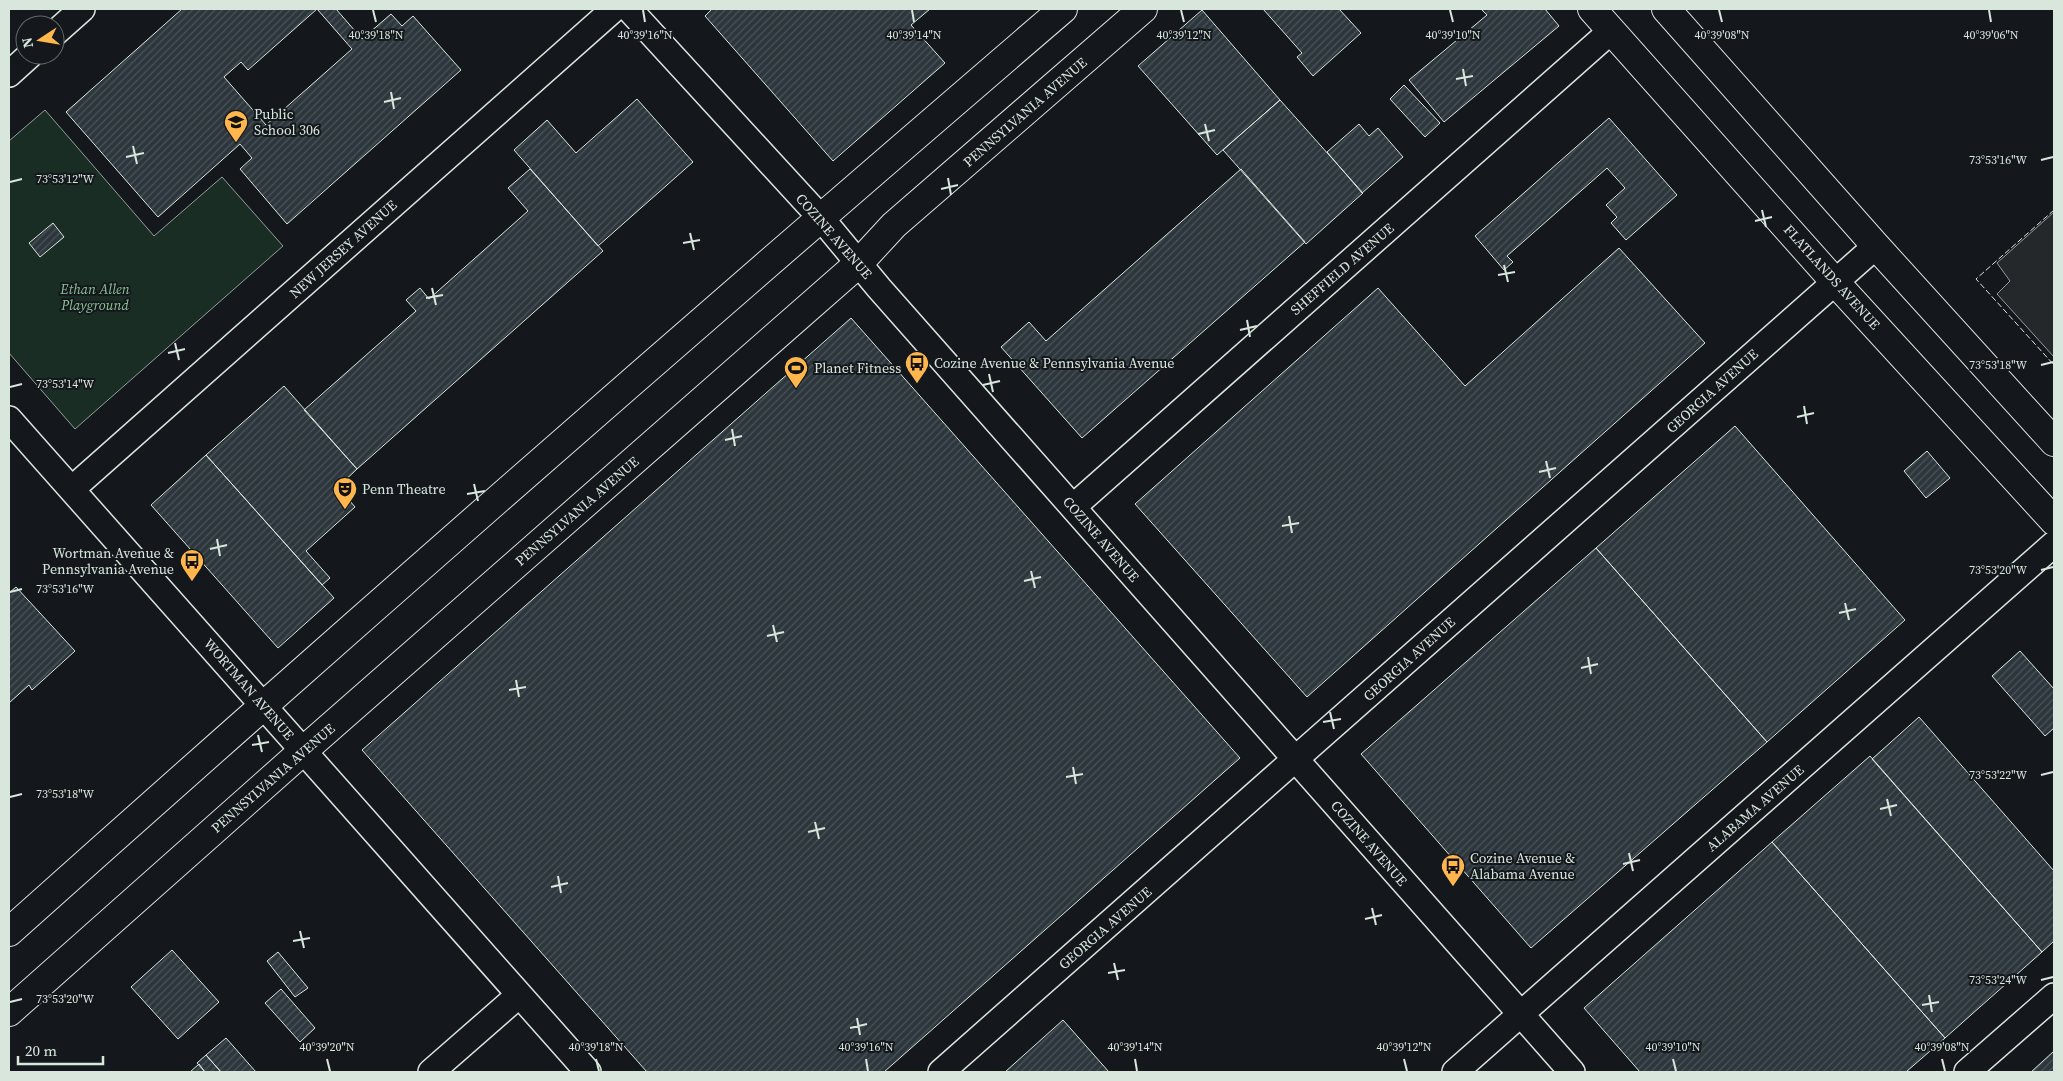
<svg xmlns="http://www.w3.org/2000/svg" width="2063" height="1081" font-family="'Source Serif 4',serif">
	<defs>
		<pattern id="building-hatch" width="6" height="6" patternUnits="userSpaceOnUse" patternTransform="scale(1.25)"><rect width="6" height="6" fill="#2c363c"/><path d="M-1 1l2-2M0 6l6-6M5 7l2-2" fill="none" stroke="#4a5358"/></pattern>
	</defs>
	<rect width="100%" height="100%" fill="#14181c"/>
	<!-- park -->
	<path fill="#1a2d24" stroke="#939e99" d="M45 110 154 236 222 177 283 246 75 429 9 353V141Z"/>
	<!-- parking -->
	<path fill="#24282b" stroke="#939e99" d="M2054 212V357L1997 294 2010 281 1997 263Z"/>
	<!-- building -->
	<path fill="url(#building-hatch)" stroke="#d8e6dc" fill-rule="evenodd" d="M182 9H336L362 39 391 14 402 26 413 16 461 70 287 224 240 169 252 158 240 144 158 217 66 112ZM317 9 352 49 266 125 224 77 241 62 248 70Z
		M712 9H930L911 25 945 63 833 161 705 16Z
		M1263 9H1339L1361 33 1313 76 1297 57 1302 53Z
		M1481 9H1545L1559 26 1444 122 1409 80 1487 15Z
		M1202 10 1280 100 1217 155 1138 66Z
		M1404 85 1440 123 1425 137 1390 99Z
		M637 99 693 162 598 246 514 150 547 120 576 153Z
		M1280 100 1363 193 1306 244 1223 150Z
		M1609 118 1677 195 1626 240 1611 223 1617 217 1606 205 1625 188 1607 168 1507 256 1513 262 1504 270 1475 236Z
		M1359 124 1369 136 1378 128 1403 157 1362 193 1327 152Z
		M530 169 603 251 357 469 304 410 416 311 406 300 420 288 429 299 528 211 508 188Z
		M1241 169 1305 242 1082 438 1001 347 1029 322 1046 341Z
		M53 223 64 237 40 257 29 243Z
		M1619 248 1705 343 1307 697 1135 504 1378 288 1465 386Z
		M851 318 1240 758 884 1072H647L362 750Z
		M284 386 357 469 338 487 355 507 306 551 330 578 322 585 206 455Z
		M1735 426 1905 620 1767 742 1596 548Z
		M1927 451 1950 478 1926 498 1904 471Z
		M206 455 334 598 278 648 151 505Z
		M1596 548 1767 742 1531 948 1361 754Z
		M16 587 75 651 32 690 29 685 9 703V593Z
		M2020 651 2054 689V728L2045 736 1992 676Z
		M1919 717 2054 871V941L2042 952 1872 759Z
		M1870 756 2042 952 1945 1038 1772 842Z
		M1772 842 1945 1038 1906 1072H1640L1584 1008Z
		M172 950 219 1002 178 1039 131 987Z
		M278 952 308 988 295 997 267 961Z
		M281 989 315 1028 300 1042 265 1003Z
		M1063 1020 1109 1072H1005Z
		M226 1038 256 1072H221L206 1055Z
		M2054 1051V1072H2031Z
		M206 1055 221 1072H205L197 1063Z
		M199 1064 205 1072H190Z"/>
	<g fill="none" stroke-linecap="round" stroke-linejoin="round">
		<!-- street casing -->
		<g stroke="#d8e6dc" stroke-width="28">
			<path id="street" d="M629 9 821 218 879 288 1572 1072
				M55 33 82 9
				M9 74 30 55
				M9 419 588 1072
				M72 489 614 9
				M1073 507 1611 31
				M431 1072 519 995
				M941 1072 1876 246
				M1455 1072 2054 544
				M1967 1072 2054 996"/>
		</g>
		<!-- secondary casing -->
		<g stroke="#d8e6dc" stroke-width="30">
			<path id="secondary" d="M1592 9 1835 282 2054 521
				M1666 9 1876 246 2054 442"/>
		</g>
		<!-- primary casing -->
		<g stroke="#d8e6dc" stroke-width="30">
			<path id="primary" d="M9 932C357 621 709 313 1063 9
				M9 1012 303 751 858 264 894 225 1143 9"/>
		</g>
		<!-- street -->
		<use href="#street" stroke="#14181c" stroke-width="25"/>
		<!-- secondary -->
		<use href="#secondary" stroke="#14181c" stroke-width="28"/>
		<!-- primary -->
		<use href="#primary" stroke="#14181c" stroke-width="28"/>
		<!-- fence -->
		<path stroke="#d8e6dc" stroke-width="1" stroke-dasharray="6 2.5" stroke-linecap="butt" d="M2054 210 1976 279 2054 365"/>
	</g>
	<!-- ticks -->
	<path fill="none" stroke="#d8e6dc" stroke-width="2" d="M373 10 376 22M643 10 645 22M912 10 914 22M1181 10 1184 22M1450 10 1453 22M1719 10 1722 22M1989 10 1991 22M1463 69 1466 86M1456 79 1473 76M391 92 394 109M384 102 401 98M1205 124 1209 141M1198 134 1215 130M133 146 137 164M126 157 144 153M2041 160 2053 157M948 178 951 195M10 182 22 179M941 189 958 185M1762 210 1766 227M1755 221 1772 217M690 233 694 250M683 243 700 240M1504 265 1508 282M1498 275 1515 272M432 288 436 305M426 298 443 295M1247 320 1250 337M1240 330 1257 326M175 343 179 360M168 353 185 349M2041 365 2053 362M989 374 993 392M983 385 1000 381M10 387 22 384M1804 406 1807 424M1797 417 1814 413M732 429 735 446M725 440 742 436M1546 461 1550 478M1539 472 1556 468M474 484 478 501M467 494 485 491M1289 516 1292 533M1282 526 1299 523M217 539 220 556M210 549 227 545M2041 570 2053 567M1031 571 1035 588M1024 581 1041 577M10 592 22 589M1845 603 1849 620M1839 613 1856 609M773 625 777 642M767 636 784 632M1588 657 1591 674M1581 668 1598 664M516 680 519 697M509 690 526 687M1330 712 1334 729M1323 722 1341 719M258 735 262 752M252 745 269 742M1073 767 1076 784M2041 775 2053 772M1066 777 1083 774M10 797 22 794M1887 799 1891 816M1880 809 1897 805M815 822 819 839M808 832 825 828M1629 853 1633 871M1623 864 1640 860M558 876 561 893M551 887 568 883M1372 908 1376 925M1365 919 1382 915M300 931 304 948M293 941 310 938M1114 963 1118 980M1108 973 1125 970M2041 980 2053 977M1929 995 1932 1012M10 1002 22 999M1922 1005 1939 1002M857 1018 860 1035M850 1028 867 1024M327 1059 330 1071M596 1059 599 1071M866 1059 868 1071M1135 1059 1137 1071M1404 1059 1407 1071M1673 1059 1676 1071M1942 1059 1945 1071"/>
	<!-- icons -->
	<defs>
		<g id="school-pin" transform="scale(1.25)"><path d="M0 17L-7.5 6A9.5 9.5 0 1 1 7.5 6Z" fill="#ffb74d" stroke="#14181c"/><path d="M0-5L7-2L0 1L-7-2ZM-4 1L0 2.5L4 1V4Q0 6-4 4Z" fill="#111"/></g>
		<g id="bus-pin" transform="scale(1.25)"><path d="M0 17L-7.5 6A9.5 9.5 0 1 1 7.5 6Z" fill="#ffb74d" stroke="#14181c"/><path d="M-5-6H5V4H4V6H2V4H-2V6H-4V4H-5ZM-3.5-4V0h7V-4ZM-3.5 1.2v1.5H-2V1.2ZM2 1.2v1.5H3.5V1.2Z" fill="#111"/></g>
		<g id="stadium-pin" transform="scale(1.25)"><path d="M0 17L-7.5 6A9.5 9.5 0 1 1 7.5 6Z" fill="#ffb74d" stroke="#14181c"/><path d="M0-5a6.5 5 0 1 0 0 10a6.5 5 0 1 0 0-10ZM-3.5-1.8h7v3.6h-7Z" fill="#111"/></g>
		<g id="theatre-pin" transform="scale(1.25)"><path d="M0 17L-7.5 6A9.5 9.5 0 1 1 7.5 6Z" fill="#ffb74d" stroke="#14181c"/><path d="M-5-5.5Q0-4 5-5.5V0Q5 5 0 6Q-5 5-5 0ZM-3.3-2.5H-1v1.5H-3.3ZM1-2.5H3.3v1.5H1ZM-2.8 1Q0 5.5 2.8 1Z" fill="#111"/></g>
	</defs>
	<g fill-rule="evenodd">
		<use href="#school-pin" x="236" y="122"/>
		<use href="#bus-pin" x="917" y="363"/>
		<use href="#stadium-pin" x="796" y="368"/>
		<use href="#theatre-pin" x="345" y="489"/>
		<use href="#bus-pin" x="192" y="561"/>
		<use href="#bus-pin" x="1453" y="866"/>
	</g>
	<g text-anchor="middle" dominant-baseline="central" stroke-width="4" stroke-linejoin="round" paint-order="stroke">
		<!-- street labels -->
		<g font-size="14" fill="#d8e6dc" stroke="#14181c">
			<text transform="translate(1025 112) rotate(-41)">PENNSYLVANIA AVENUE</text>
			<text transform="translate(834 236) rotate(49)">COZINE AVENUE</text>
			<text transform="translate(343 249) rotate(-42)">NEW JERSEY AVENUE</text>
			<text transform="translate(1342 269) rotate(-41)">SHEFFIELD AVENUE</text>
			<text transform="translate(1832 277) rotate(48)">FLATLANDS AVENUE</text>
			<text transform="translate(1712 391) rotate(-42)">GEORGIA AVENUE</text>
			<text transform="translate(577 511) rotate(-41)">PENNSYLVANIA AVENUE</text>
			<text transform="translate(1101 539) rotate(49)">COZINE AVENUE</text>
			<text transform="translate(1409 659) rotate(-42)">GEORGIA AVENUE</text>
			<text transform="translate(249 689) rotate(49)">WORTMAN AVENUE</text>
			<text transform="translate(273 778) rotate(-41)">PENNSYLVANIA AVENUE</text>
			<text transform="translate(1755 808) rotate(-41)">ALABAMA AVENUE</text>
			<text transform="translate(1369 843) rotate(49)">COZINE AVENUE</text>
			<text transform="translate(1105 928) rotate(-41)">GEORGIA AVENUE</text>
		</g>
		<!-- poi labels -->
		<g font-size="14" fill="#d8e6dc" stroke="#14181c" text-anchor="start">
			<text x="254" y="114">Public<tspan x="254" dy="16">School 306</tspan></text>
			<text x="934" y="363">Cozine Avenue &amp; Pennsylvania Avenue</text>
			<text x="814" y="368">Planet Fitness</text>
			<text x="362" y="489">Penn Theatre</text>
			<text x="174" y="553" text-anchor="end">Wortman Avenue &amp;<tspan x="174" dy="16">Pennsylvania Avenue</tspan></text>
			<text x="1470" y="858">Cozine Avenue &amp;<tspan x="1470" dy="16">Alabama Avenue</tspan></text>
		</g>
		<!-- park labels -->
		<g font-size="14" font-style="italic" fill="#8ac095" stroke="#14181c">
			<text x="95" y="289">Ethan Allen<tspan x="95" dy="16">Playground</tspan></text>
		</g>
	</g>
	<g font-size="12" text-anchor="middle" fill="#d8e6dc" stroke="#14181c" stroke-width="4" stroke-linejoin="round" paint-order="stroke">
		<text x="376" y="39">40°39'18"N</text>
		<text x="645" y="39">40°39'16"N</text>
		<text x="914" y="39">40°39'14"N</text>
		<text x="1184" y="39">40°39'12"N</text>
		<text x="1453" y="39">40°39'10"N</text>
		<text x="1722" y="39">40°39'08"N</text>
		<text x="1991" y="39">40°39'06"N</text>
		<text x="1998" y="164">73°53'16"W</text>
		<text x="65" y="183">73°53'12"W</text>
		<text x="1998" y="369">73°53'18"W</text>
		<text x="65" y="388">73°53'14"W</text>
		<text x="1998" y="574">73°53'20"W</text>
		<text x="65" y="593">73°53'16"W</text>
		<text x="1998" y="779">73°53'22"W</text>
		<text x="65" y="798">73°53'18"W</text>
		<text x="1998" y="984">73°53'24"W</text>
		<text x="65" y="1003">73°53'20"W</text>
		<text x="327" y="1051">40°39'20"N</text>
		<text x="596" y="1051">40°39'18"N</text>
		<text x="866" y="1051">40°39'16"N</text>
		<text x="1135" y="1051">40°39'14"N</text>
		<text x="1404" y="1051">40°39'12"N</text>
		<text x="1673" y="1051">40°39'10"N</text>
		<text x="1942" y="1051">40°39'08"N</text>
	</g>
	<!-- border -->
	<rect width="2063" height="1081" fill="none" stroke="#d8e6dc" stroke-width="20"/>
	<!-- north arrow -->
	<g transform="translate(40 40) rotate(258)"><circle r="24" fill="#14181c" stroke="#626a69"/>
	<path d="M0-4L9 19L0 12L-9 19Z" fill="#ffb74d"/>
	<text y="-8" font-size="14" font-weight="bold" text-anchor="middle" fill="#d8e6dc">N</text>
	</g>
	<!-- scale -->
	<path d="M18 1056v8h85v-8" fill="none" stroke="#d8e6dc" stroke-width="2.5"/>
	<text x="25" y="1056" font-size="15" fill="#d8e6dc" stroke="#14181c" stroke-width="4" paint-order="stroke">20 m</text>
</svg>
